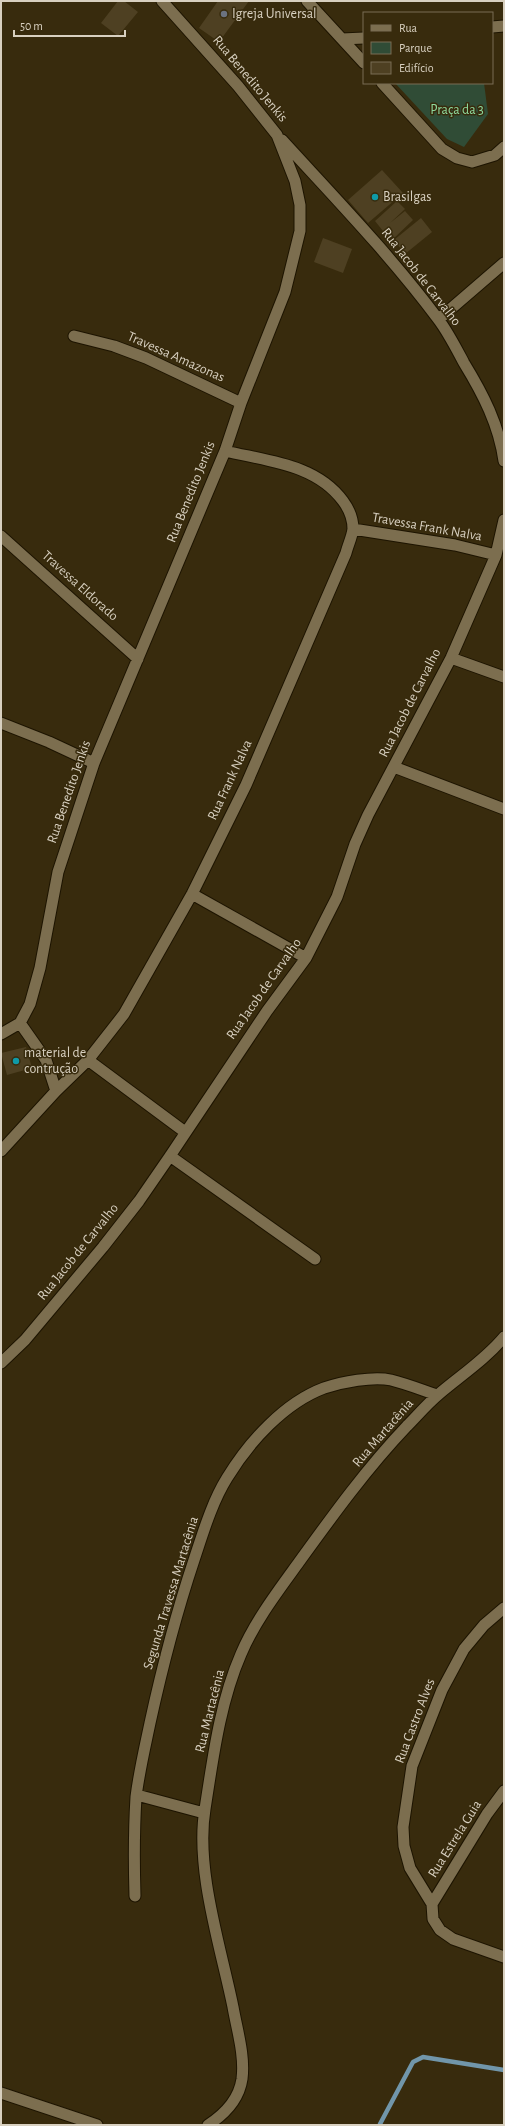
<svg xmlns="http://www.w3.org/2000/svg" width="505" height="2126" font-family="'Alegreya Sans',sans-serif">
	<rect width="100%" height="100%" fill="#382b0d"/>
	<!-- green -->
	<path fill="#304c36" d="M395 83H484L488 114 464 147 447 139Z"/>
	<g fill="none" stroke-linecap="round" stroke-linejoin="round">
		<!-- stream -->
		<path stroke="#7196aa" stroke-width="4.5" d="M380 2124 413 2062 423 2057 504 2070"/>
	</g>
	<!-- building -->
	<path fill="#4e4022" d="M118 1H124L138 12 118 36 101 23Z
		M218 1H249L219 42 199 28Z
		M382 170 403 193 368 223 348 200Z
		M397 201 405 209 390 223 405 211 413 220 391 241 375 221Z
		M421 218 432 232 405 254 394 240Z
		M323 238 352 249 343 273 314 262Z
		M26 1047 32 1068 7 1075 1 1053Z"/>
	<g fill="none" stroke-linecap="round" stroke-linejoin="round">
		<!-- minor casing -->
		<g stroke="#1d1401" stroke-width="13">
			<path id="minor" d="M307 1 364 63
				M492 27 504 26
				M342 39 364 38
				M382 83 442 149 457 158 472 162 495 155 504 147
				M282 140C335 198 391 256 438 319 448 332 456 348 464 363 483 394 499 425 504 461
				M439 319 504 263
				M74 336 114 346 146 358 241 403
				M353 529 455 545 496 555
				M1 536 138 659
				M451 658 504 677
				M1 723 49 742 94 763
				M394 767 504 809
				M192 894 306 958
				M20 1023 46 1060 56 1091
				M1 1034 20 1023 30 1004 40 968 58 872 94 763 225 451 241 403 285 292 300 231V205L295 181 277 135 238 86 162 1
				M88 1060 185 1132
				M1 1151 56 1091 88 1060 124 1014 192 894 246 785 346 553C348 545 352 537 353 529 353 518 349 509 343 501 316 464 267 461 225 451
				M170 1156 315 1259
				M1 1363 25 1340 103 1247 139 1201 170 1156 267 1011 306 958 337 897 355 844 368 815 451 658 496 555 504 520
				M504 1608 484 1625 464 1649 442 1690 412 1766 403 1827 404 1846 410 1868 432 1904 433 1919 440 1930 453 1939 504 1957
				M137 1795 204 1813
				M135 1896C134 1863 134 1830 136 1797 139 1772 145 1747 150 1723 162 1668 176 1614 194 1560 203 1533 212 1502 227 1478 249 1442 284 1403 324 1388 342 1382 373 1376 391 1380 407 1384 422 1390 437 1395
				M432 1904 487 1814 504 1791
				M1 2093 97 2125
				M208 2125C225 2114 239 2099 242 2079 245 2055 237 2030 233 2007 221 1948 195 1869 205 1809 213 1758 220 1702 241 1654 255 1621 278 1591 299 1562 333 1515 367 1468 407 1426 417 1416 427 1404 439 1394 460 1376 486 1359 504 1337"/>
		</g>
		<!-- minor -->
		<use href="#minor" stroke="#7c6e4f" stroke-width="11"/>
	</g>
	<!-- markers -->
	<circle fill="#6b7280" stroke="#382b0d" stroke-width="1.5" cx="224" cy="14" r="4"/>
	<g fill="#0f9aa8" stroke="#382b0d" stroke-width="1.5">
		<circle cx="375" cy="197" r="4"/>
		<circle cx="16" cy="1061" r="4"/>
	</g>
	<g text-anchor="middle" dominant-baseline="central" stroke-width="3" stroke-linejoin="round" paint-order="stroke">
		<!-- poi labels -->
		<g font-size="14" fill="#d8d0c0" stroke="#382b0d" text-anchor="start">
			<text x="232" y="14">Igreja Universal</text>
			<text x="383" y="197">Brasilgas</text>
			<text x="24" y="1053">material de<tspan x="24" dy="16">contrução</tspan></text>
		</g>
		<!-- street labels -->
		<g font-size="14" fill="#d8d0c0" stroke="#382b0d">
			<text transform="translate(250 79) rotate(50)">Rua Benedito Jenkis</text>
			<text transform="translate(421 277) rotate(52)">Rua Jacob de Carvalho</text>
			<text transform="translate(176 357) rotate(24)">Travessa Amazonas</text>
			<text transform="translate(191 492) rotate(-68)">Rua Benedito Jenkis</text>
			<text transform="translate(427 527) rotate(10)">Travessa Frank Nalva</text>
			<text transform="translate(80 586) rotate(42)">Travessa Eldorado</text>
			<text transform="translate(410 703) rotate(-63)">Rua Jacob de Carvalho</text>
			<text transform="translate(230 780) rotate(-65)">Rua Frank Nalva</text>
			<text transform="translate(69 792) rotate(-71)">Rua Benedito Jenkis</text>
			<text transform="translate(264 989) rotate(-55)">Rua Jacob de Carvalho</text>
			<text transform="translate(78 1252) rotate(-51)">Rua Jacob de Carvalho</text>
			<text transform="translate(383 1433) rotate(-49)">Rua Martacênia</text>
			<text transform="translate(171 1593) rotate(-73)">Segunda Travessa Martacênia</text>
			<text transform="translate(210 1711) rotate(-76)">Rua Martacênia</text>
			<text transform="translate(415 1721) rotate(-69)">Rua Castro Alves</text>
			<text transform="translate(455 1839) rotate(-58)">Rua Estrela Guia</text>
		</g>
		<!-- park labels -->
		<g font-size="14" fill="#8dd89d" stroke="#382b0d">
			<text x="457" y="110">Praça da 3</text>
		</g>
	</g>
	<!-- border -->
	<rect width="505" height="2126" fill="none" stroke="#d8d0c0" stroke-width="4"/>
	<!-- legend -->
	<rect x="363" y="12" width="130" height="72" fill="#382b0d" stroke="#786d55"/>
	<rect x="371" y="25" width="20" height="6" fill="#7c6e4f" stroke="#786d55"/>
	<text x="399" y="32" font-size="12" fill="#d8d0c0">Rua</text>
	<rect x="371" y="42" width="20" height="12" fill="#304c36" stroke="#786d55"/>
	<text x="399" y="52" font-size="12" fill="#d8d0c0">Parque</text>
	<rect x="371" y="62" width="20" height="12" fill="#4e4022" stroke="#786d55"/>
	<text x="399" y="72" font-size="12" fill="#d8d0c0">Edifício</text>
	<!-- scale -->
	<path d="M14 30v6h111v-6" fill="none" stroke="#d8d0c0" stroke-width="2"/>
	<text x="20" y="30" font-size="12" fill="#d8d0c0" stroke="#382b0d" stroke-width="3" paint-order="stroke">50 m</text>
</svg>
